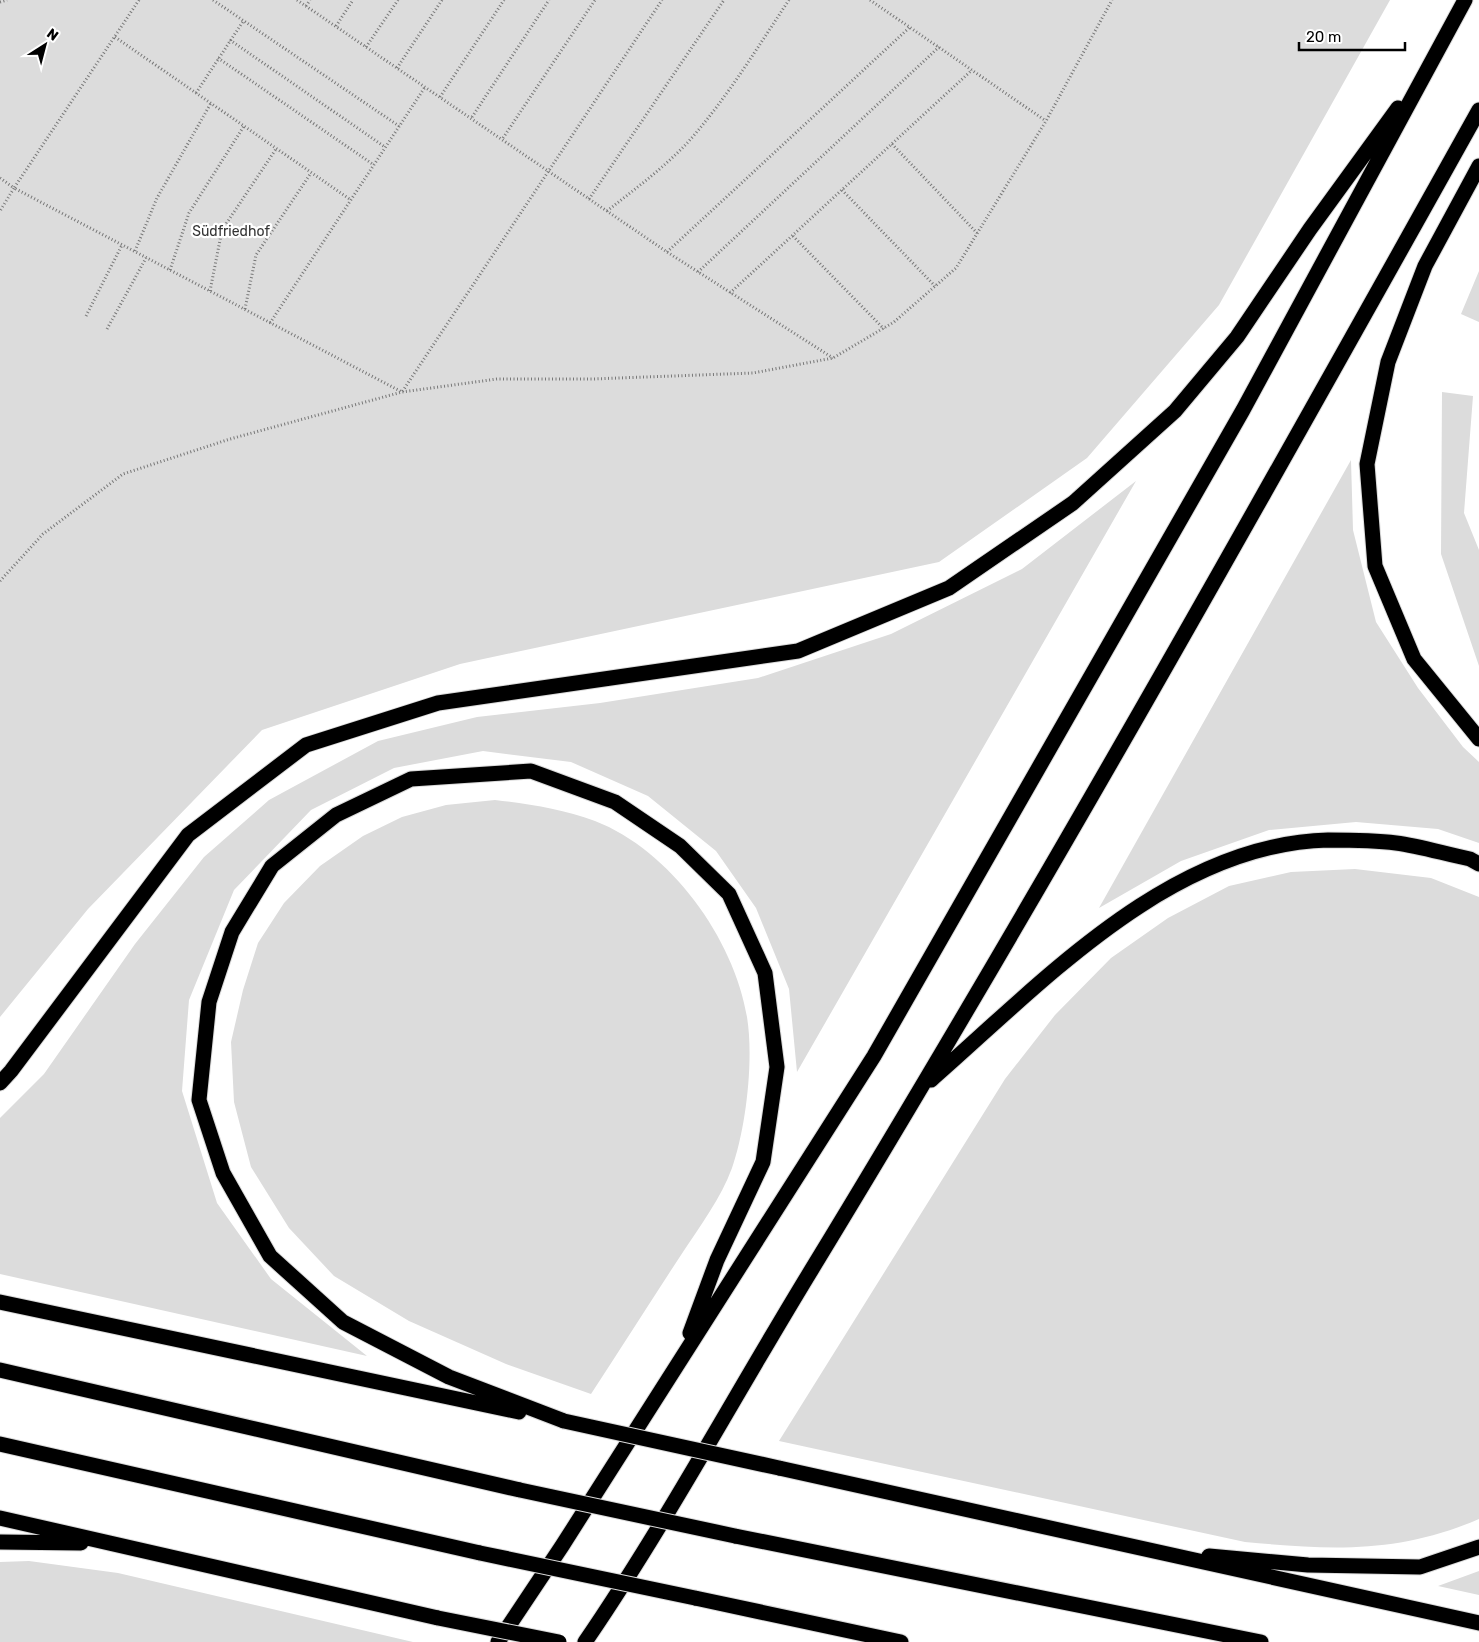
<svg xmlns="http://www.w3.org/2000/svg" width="1479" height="1642" font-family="Rubik,sans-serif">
	<rect width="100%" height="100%" fill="#fff"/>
	<!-- green -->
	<path fill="#dcdcdc" d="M0 0H1390L1219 305 1087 458 939 562 460 664 262 730 88 909 0 1017Z
		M1479 271V322L1461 314Z
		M1442 392 1473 396 1464 513 1479 550V666L1441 554Z
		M1351 460 1353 530 1376 622 1418 688 1463 747 1479 762V843L1438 829 1356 822 1269 830 1181 861 1099 908Z
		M1136 481 797 1072 789 989 756 908 716 851 648 796 571 762 483 751 394 768 311 810 234 890 189 1000 182 1091 217 1203 271 1279 367 1356 0 1274V1118L44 1074 135 944 204 857 269 800 378 741 477 717 600 703 758 678 891 634 1022 569Z
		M495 800C529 804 562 809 595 821 670 850 734 938 747 1017 754 1060 746 1128 732 1168 721 1198 700 1226 683 1252 652 1299 622 1347 591 1394L506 1364 409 1321 334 1276 289 1228 251 1167 234 1102 231 1042 243 990 258 943 284 903 320 866 363 836 402 817 446 805Z
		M1355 869 1431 878 1479 897V1519C1397 1554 1332 1550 1245 1542L779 1441 1005 1079 1055 1015 1111 958 1168 918 1229 886 1291 872Z
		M29 1561 118 1573 413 1642H0V1562Z
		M1479 1571V1595L1438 1586Z"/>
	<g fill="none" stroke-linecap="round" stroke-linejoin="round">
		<!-- highway casing -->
		<g stroke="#dbdbdb" stroke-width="17">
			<path id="highway" d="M1479 166 1425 266 1388 362 1367 464 1375 566 1414 659 1479 739
				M931 1080C1042 983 1170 844 1328 840 1350 840 1374 840 1396 843 1420 846 1445 854 1470 859L1479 864
				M0 1083 11 1071 188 835 306 745 438 703 798 651 949 588 1073 503 1175 411 1237 337 1310 229 1398 108
				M0 1302 519 1412
				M0 1370 520 1490
				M564 1421 449 1377 343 1322 270 1256 223 1173 199 1100 209 1002 232 932 272 866 336 815 411 779 531 771 615 802 680 846 729 894 765 973 777 1067 763 1162 717 1260 690 1333
				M0 1444 480 1553
				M779 1468 1479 1623
				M0 1518 438 1618
				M735 1536 1261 1642
				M0 1542 81 1543
				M1209 1556 1308 1565 1420 1567 1479 1547
				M695 1598 901 1642
				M498 1642 562 1546 874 1056 1243 410 1465 0
				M585 1642C667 1522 736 1393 812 1269 1044 888 1262 499 1479 110"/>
		</g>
		<!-- path -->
		<path stroke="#777" stroke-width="3" stroke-dasharray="1 2.5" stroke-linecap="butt" d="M139 0 14 188 402 392 662 0
			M213 0 399 126
			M297 0 667 252 833 358
			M870 0 1046 121
			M0 2 7 0
			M306 6 310 0
			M336 26 353 0
			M115 37 351 200
			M230 40 385 147
			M366 47 398 0
			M218 58 374 165
			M397 68 442 0
			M196 93 244 20
			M440 97 504 0
			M472 117 549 0
			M503 138 595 0
			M892 144 977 233
			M0 178 14 188 0 211
			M842 190 935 286
			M589 199 724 0
			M607 211C635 189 665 167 689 141 727 98 757 48 789 0
			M793 236 884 329
			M135 251 157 198 211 103
			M667 252 910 27
			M170 270 189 213 244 126
			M698 272 939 47
			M210 291 222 230 276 149
			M730 293 972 70
			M245 309 256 255 311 173
			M86 316 122 245
			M270 323 425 87
			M107 329 146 258
			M0 581 43 534 123 474 230 439 402 392 497 379H592L753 373 833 358 894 322 956 268 1046 121 1112 0"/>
		<!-- highway -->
		<use href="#highway" stroke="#000" stroke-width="15"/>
		<!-- highway-bridge casing -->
		<g stroke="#dbdbdb" stroke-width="17" stroke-linecap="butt">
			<path id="highway-bridge" d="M564 1421 779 1468
				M520 1490 735 1536
				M480 1553 695 1598
				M438 1618 559 1642"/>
		</g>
		<!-- highway-bridge -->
		<use href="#highway-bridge" stroke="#000" stroke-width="15"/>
	</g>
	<g text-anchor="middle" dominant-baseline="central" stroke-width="4.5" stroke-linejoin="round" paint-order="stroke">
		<!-- park labels -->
		<g font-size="14" fill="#333" stroke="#fff">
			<text x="231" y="231">Südfriedhof</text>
		</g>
	</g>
	<!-- north arrow -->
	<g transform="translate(45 45) rotate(36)" stroke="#ffffff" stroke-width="4" paint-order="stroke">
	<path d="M0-4L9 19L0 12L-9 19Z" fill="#000000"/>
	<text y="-8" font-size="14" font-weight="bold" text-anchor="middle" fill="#000000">N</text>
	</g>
	<!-- scale -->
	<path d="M1299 42v8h106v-8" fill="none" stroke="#000000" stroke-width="2.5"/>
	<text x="1306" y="42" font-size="15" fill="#000000" stroke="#ffffff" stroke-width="4" paint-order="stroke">20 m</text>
</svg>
